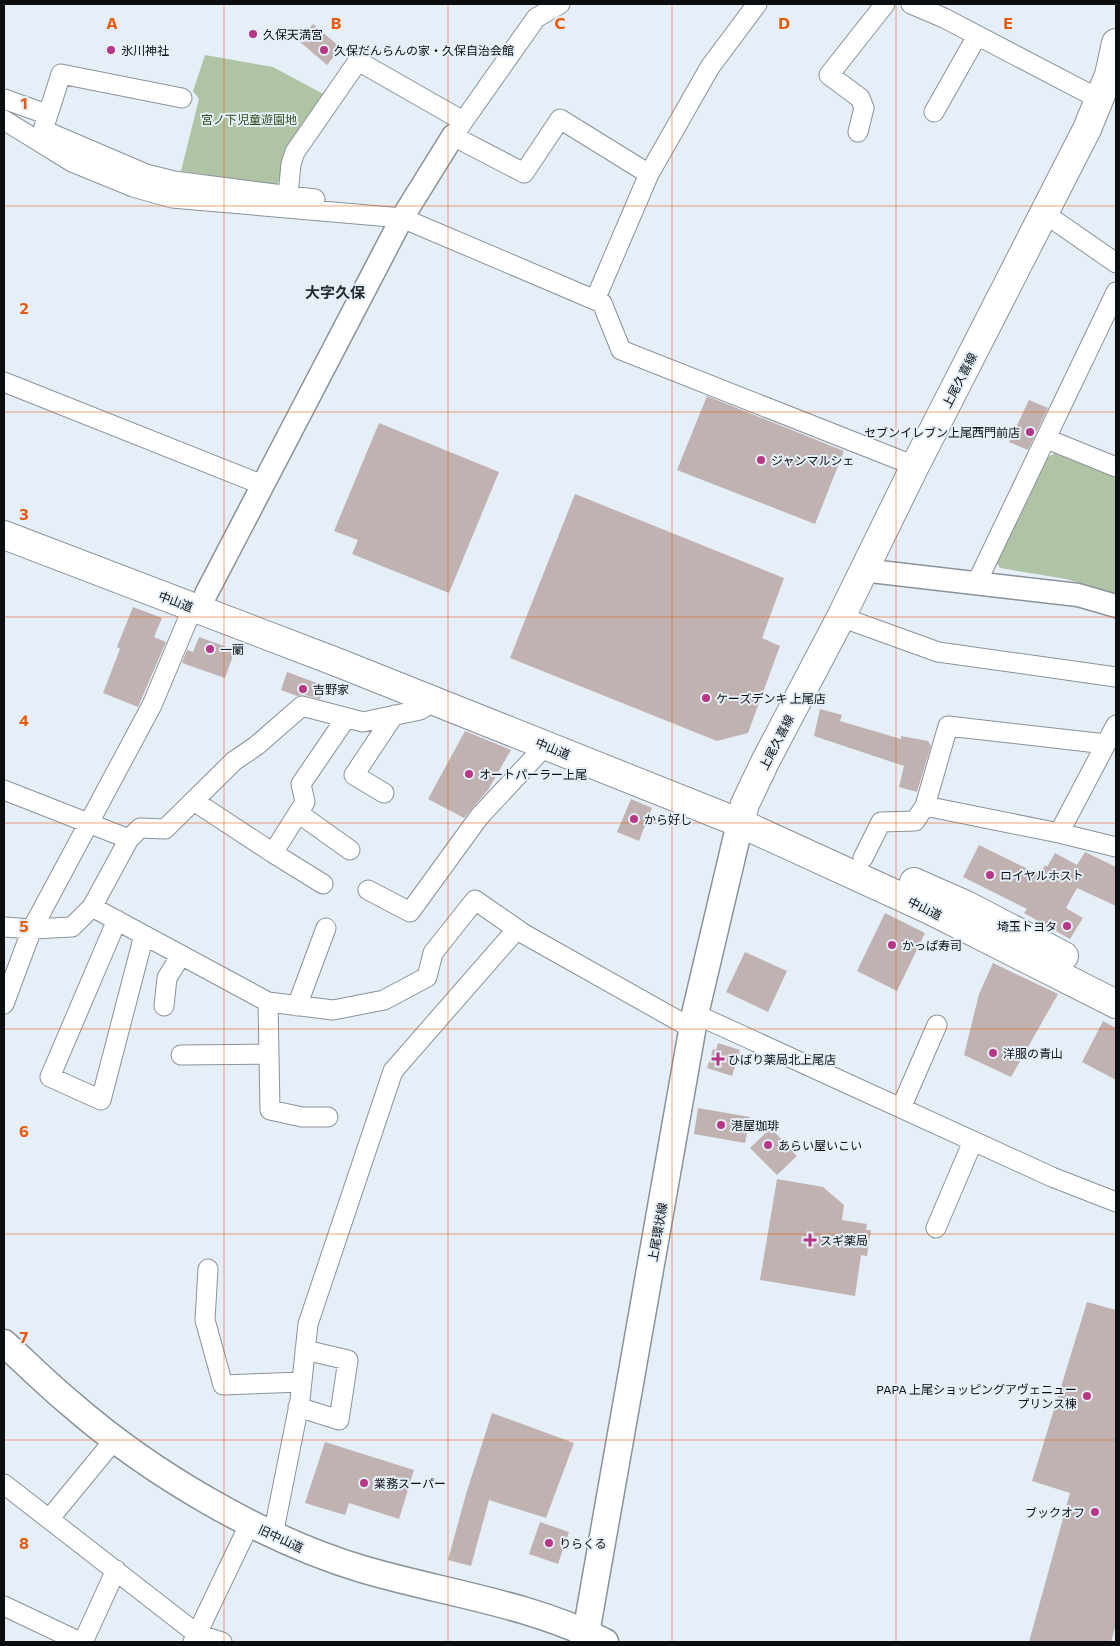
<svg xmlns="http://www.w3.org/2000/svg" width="1120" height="1646" font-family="Commissioner,'Noto Sans JP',sans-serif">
	<rect width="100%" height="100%" fill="#e6eff7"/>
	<!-- green -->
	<path fill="#afc4a4" d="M205 55 273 67 327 96 288 154 277 185 181 171 199 99 193 91Z
		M1055 453 1116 477V594L1066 579 1000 568 996 562 1048 457Z"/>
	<!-- building -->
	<path fill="#bfb2b1" d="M313 24 341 48 327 65 299 41Z
		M707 396 844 451 815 524 677 470Z
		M1029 400 1048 408 1028 450 1009 442Z
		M379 423 499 472 449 593 352 554 358 540 334 531Z
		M575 494 784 578 762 638 780 646 748 733 717 741 510 658Z
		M133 607 162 618 154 637 166 642 138 707 103 693 120 649 117 647Z
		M199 637 235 650 225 678 182 663 187 650 193 652Z
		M287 672 325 686 320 699 305 695 297 696 281 690Z
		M820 709 842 715 840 721 901 739V736L928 741 931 746 917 792 899 787 904 766 814 736Z
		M465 731 511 750 488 790 464 818 428 799Z
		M631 799 652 808 639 841 617 832Z
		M979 845 1040 875 1045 865 1047 867 1055 853 1077 865 1085 852 1116 867V906L1077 888 1066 908 1083 918 1070 939 1024 913 1027 909 963 877Z
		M885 913 925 933 897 991 857 971Z
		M745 952 787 971 768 1012 726 992Z
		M993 963 1058 994 1011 1077 964 1055 979 994Z
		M1103 1021 1116 1028V1080L1082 1062Z
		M718 1043 740 1050 732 1076 707 1068 713 1049 716 1050Z
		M698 1108 750 1117 745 1143 694 1134Z
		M771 1128 797 1156 777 1175 750 1148Z
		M777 1179 823 1187 844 1205 842 1220 867 1224 866 1230H871L867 1256 861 1255 855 1296 760 1280Z
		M1087 1302 1116 1310V1624L1111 1642H1029L1070 1493 1032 1481Z
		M492 1413 574 1443 546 1518 489 1500 471 1566 448 1560 466 1494Z
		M325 1442 414 1470 399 1519 349 1503 345 1515 305 1503Z
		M540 1522 569 1532 558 1564 529 1554Z"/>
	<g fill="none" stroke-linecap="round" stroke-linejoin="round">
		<!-- minor casing -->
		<g stroke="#8a929a" stroke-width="21">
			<path id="minor" d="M560 4 536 18 453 136 524 173 560 119 649 174
				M911 4 944 18 1099 99
				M182 98 61 74 43 130 146 174 174 181 315 199
				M4 99 46 114
				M934 112 977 36
				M4 120 72 162 133 187 172 198 402 218 602 303 621 350 915 466
				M858 132 864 108 860 98 829 75 885 4
				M288 195 291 164 295 152 358 61 463 121
				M1044 213 1116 263
				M595 300 649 174 710 67 757 4
				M4 382 263 485
				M1047 439 1116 467
				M976 584 1116 292
				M841 617 938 652 1116 677
				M4 790 129 839 140 828 165 829 234 761 256 746 302 706 363 722 420 710 434 701
				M384 793 354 775 394 715
				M194 801 273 853 305 802 301 784 346 718
				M925 806 1059 833 1116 847
				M298 813 350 850
				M1059 833 1116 725
				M273 853 323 884
				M863 858 881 822 915 821 925 806 948 726 1106 744
				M368 890 410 912 479 817 546 745
				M92 907 268 1002 333 1010 384 1000 427 977 433 953 475 900 524 934 693 1029
				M117 920 50 1077 101 1100 144 935
				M4 927 32 929 72 927 92 907 129 839
				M268 1002 270 1110 302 1117H328
				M4 1004 32 929 152 705 193 607
				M164 1006 167 978 181 955
				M297 1006 326 928
				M695 1014 1052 1177 1116 1202
				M181 1055 269 1054
				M901 1108 937 1025
				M936 1228 973 1141
				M208 1269 205 1320 223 1385 302 1382
				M298 1407 339 1420 348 1360 305 1350
				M4 1484 197 1634 222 1642
				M50 1518 115 1439
				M273 1535 300 1400 308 1324 393 1071 517 929
				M4 1606 80 1642
				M83 1642 116 1570
				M193 1642 250 1523"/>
		</g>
		<!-- tertiary casing -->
		<g stroke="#8a929a" stroke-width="25">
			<path id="tertiary" d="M862 570 1078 595 1116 606
				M206 594 402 218 453 136"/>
		</g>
		<!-- secondary casing -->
		<g stroke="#8a929a" stroke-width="29">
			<path id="secondary" d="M4 1343C26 1363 48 1385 71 1404 150 1473 262 1539 362 1569 443 1593 529 1603 605 1642
				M583 1642 586 1633 695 1014 740 823"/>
		</g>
		<!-- primary casing -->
		<g stroke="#8a929a" stroke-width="30">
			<path id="primary" d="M740 823 745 804 765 762 841 617 915 466 1087 129 1109 75 1116 43"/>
		</g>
		<!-- trunk casing -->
		<g stroke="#8a929a" stroke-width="30">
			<path id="trunk" d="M4 535 339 663 740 823 930 910 1116 1004
				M914 882 966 905 1064 956"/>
		</g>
		<!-- minor -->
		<use href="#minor" stroke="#fff" stroke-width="19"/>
		<!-- tertiary -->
		<use href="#tertiary" stroke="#fff" stroke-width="22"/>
		<!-- secondary -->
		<use href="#secondary" stroke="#fff" stroke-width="26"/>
		<!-- primary -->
		<use href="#primary" stroke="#fff" stroke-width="28"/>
		<!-- trunk -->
		<use href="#trunk" stroke="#fff" stroke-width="28"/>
	</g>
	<!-- grid -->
	<path fill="none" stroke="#e8590c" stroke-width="1" stroke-opacity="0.55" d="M224 4V1642M448 4V1642M672 4V1642M896 4V1642M4 206H1116M4 412H1116M4 617H1116M4 823H1116M4 1029H1116M4 1234H1116M4 1440H1116"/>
	<!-- markers -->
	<g fill="#b53786" stroke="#e6eff7" stroke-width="2">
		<circle cx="253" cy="34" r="5"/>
		<circle cx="111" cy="50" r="5"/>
		<circle cx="324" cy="50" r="5"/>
		<circle cx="1030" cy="432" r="5"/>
		<circle cx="761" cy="460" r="5"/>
		<circle cx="210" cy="649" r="5"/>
		<circle cx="303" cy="689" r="5"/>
		<circle cx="706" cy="698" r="5"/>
		<circle cx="469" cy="774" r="5"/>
		<circle cx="634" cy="819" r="5"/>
		<circle cx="990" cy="875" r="5"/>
		<circle cx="1067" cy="926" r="5"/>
		<circle cx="892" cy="945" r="5"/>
		<circle cx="993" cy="1053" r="5"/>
		<path d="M715.5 1051.5h5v5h5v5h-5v5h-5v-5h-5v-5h5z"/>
		<circle cx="721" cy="1125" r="5"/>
		<circle cx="768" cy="1145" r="5"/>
		<path d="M807.5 1232.5h5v5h5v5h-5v5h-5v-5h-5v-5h5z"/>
		<circle cx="1087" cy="1396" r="5"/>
		<circle cx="364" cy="1483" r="5"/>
		<circle cx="1095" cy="1512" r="5"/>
		<circle cx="549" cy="1543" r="5"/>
	</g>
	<g text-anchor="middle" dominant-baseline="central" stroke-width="4" stroke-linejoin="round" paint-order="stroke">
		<!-- poi labels -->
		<g font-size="12" fill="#0b0e11" stroke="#e6eff7" text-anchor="start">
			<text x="263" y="34">久保天満宮</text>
			<text x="121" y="50">氷川神社</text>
			<text x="334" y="50">久保だんらんの家・久保自治会館</text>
			<text x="1020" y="432" text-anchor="end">セブンイレブン上尾西門前店</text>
			<text x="771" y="460">ジャンマルシェ</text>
			<text x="220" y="649">一蘭</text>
			<text x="313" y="689">吉野家</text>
			<text x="716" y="698">ケーズデンキ 上尾店</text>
			<text x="479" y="774">オートパーラー上尾</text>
			<text x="644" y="819">から好し</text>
			<text x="1000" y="875">ロイヤルホスト</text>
			<text x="1057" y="926" text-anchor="end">埼玉トヨタ</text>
			<text x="902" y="945">かっぱ寿司</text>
			<text x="1003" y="1053">洋服の青山</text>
			<text x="728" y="1059">ひばり薬局北上尾店</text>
			<text x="731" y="1125">港屋珈琲</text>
			<text x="778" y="1145">あらい屋いこい</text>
			<text x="820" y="1240">スギ薬局</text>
			<text x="1077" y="1389" text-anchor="end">PAPA 上尾ショッピングアヴェニュー<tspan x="1077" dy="14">プリンス棟</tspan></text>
			<text x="374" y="1483">業務スーパー</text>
			<text x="1085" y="1512" text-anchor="end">ブックオフ</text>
			<text x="559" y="1543">りらくる</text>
		</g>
		<!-- park labels -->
		<g font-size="12" fill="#31521c" stroke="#e6eff7">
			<text x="249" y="119">宮ノ下児童遊園地</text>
		</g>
		<!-- street labels -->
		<g font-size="12" fill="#0b0e11" stroke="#e6eff7">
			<text transform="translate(959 380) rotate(-63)">上尾久喜線</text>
			<text transform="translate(176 601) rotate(21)">中山道</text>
			<text transform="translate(776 742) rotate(-63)">上尾久喜線</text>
			<text transform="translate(553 748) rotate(22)">中山道</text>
			<text transform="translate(925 908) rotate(26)">中山道</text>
			<text transform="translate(657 1232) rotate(-80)">上尾環状線</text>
			<text transform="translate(281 1538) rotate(25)">旧中山道</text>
		</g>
		<!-- quarter labels -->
		<g font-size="15" font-weight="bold" fill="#242b31" stroke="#e6eff7">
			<text x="335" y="292">大字久保</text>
		</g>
	</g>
	<g font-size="16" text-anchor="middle" font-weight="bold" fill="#e8590c" stroke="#e6eff7" stroke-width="4" stroke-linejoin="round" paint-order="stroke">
		<text x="112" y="29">A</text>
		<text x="336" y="29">B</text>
		<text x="560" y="29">C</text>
		<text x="784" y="29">D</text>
		<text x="1008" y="29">E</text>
		<text x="24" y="109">1</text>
		<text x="24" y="314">2</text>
		<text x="24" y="520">3</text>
		<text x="24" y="726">4</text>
		<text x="24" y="932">5</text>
		<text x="24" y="1137">6</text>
		<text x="24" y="1343">7</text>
		<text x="24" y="1549">8</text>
	</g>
	<!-- border -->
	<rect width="1120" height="1646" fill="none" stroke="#0b0e11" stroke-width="10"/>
</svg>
